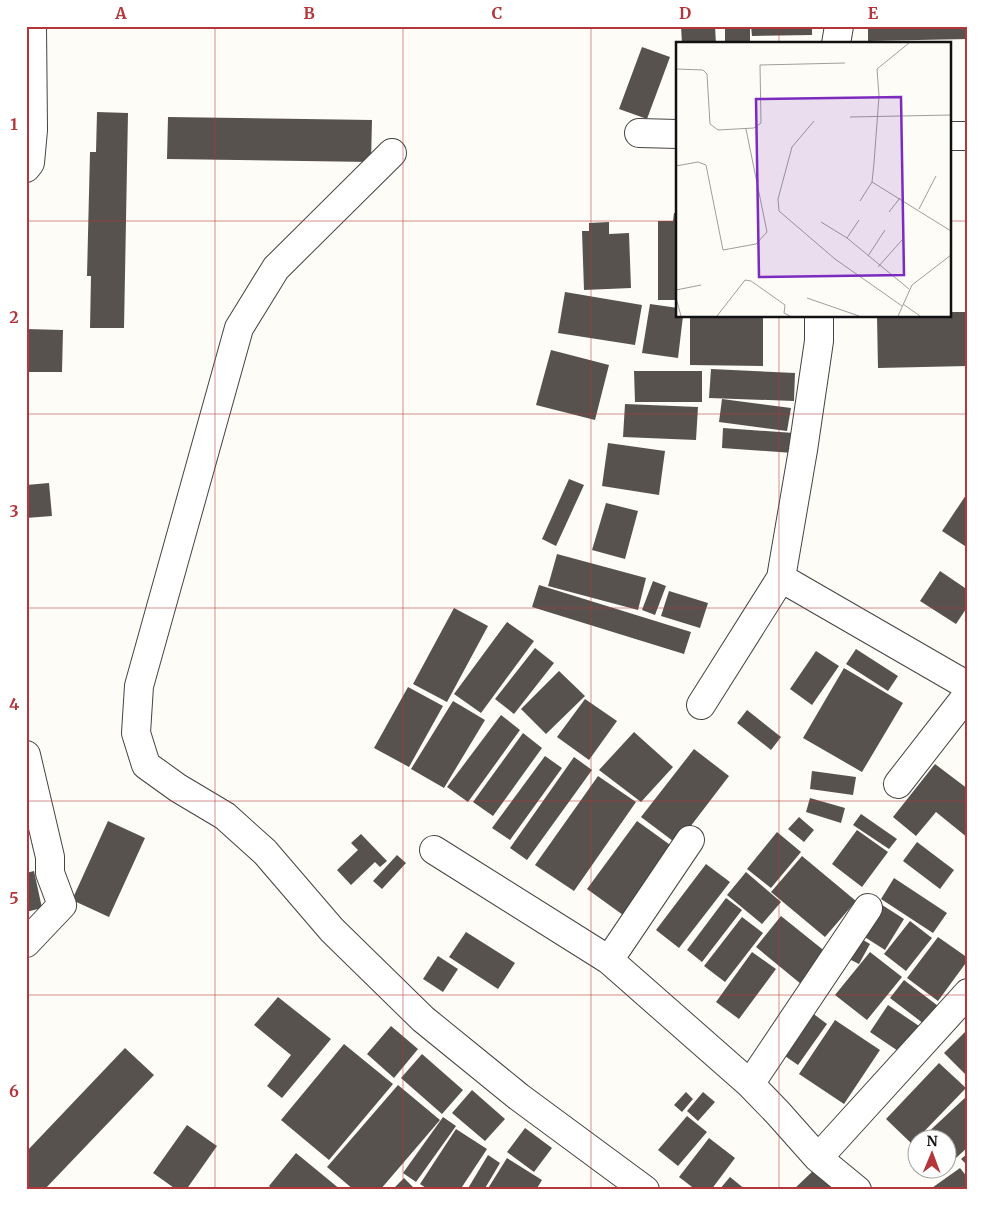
<svg xmlns="http://www.w3.org/2000/svg" width="994" height="1216" font-family="Merriweather,serif">
	<rect width="100%" height="100%" fill="#fefcf6"/>
	<!-- building -->
	<path fill="#58524e" d="M681 26H715L716 44H682Z
		M725 26H750V42H725Z
		M751 26H812V35L752 36Z
		M868 26H968V39L868 41Z
		M642 47 670 57 647 119 619 109Z
		M97 112 128 113 124 328H90L91 276H87L90 152H96Z
		M168 117 372 120 371 162 167 159Z
		M674 213H678V300H658V221H673Z
		M609 222V234L629 233 631 288 584 290 582 231H589V223Z
		M565 292 642 305 635 345 558 333Z
		M650 304 678 308V316H683L678 358 642 353Z
		M950 312H967L968 366 878 368 877 316H950Z
		M690 316H763V366L690 365Z
		M26 329 63 330 62 372H26Z
		M551 350 609 365 595 420 536 405Z
		M711 369 795 373 794 401 709 398Z
		M634 371H702V402H635Z
		M722 399 791 408 787 431 719 422Z
		M625 404 698 407 696 440 623 437Z
		M723 428 794 433 793 453 722 448Z
		M608 443 665 451 659 495 602 486Z
		M569 479 584 485 556 546 542 539Z
		M49 483 52 516 26 518V485Z
		M966 495 968 496V548L942 531Z
		M606 503 638 511 625 559 592 550Z
		M557 554 646 578 638 610 548 586Z
		M940 571 968 590V606L956 624 920 601Z
		M653 581 666 586 655 615 642 610Z
		M539 585 691 632 684 654 532 607Z
		M669 591 708 603 700 628 661 616Z
		M454 608 488 626 447 702 413 684Z
		M507 622 534 641 481 713 454 694Z
		M535 648 554 663 514 714 495 699Z
		M856 649 898 676 888 691 846 664Z
		M816 651 839 666 812 705 790 689Z
		M844 668 903 703 862 772 803 738Z
		M559 671 585 696 546 734 521 709Z
		M408 687 443 706 409 767 374 748Z
		M585 699 617 721 589 760 557 737Z
		M453 701 485 720 444 788 411 769Z
		M747 710 781 737 771 750 737 723Z
		M501 715 520 730 468 802 447 787Z
		M634 732 673 767 641 802 599 770Z
		M523 733 542 748 493 816 473 802Z
		M694 749 729 776 677 844 641 817Z
		M545 756 562 768 510 840 492 828Z
		M574 757 592 770 527 860 510 848Z
		M935 764 968 789V838L936 812 916 836 893 817Z
		M812 771 856 777 853 795 810 789Z
		M598 776 636 802 574 891 535 865Z
		M810 798 845 808 841 823 806 812Z
		M861 814 897 839 889 849 853 825Z
		M799 817 814 830 804 842 788 829Z
		M108 821 145 838 109 917 72 900Z
		M637 821 673 847 623 915 587 889Z
		M857 830 888 852 862 887 832 864Z
		M777 832 801 852 771 888 747 869Z
		M361 834 387 861 380 867 375 862 351 885 337 870 358 850 351 843Z
		M917 842 954 870 940 889 903 861Z
		M397 855 406 863 382 889 373 881Z
		M802 856 856 901 825 937 771 892Z
		M706 864 730 882 679 948 656 930Z
		M34 871 42 908 26 912V873Z
		M746 872 781 902 762 924 727 895Z
		M894 878 947 913 933 933 881 899Z
		M726 898 742 910 702 962 687 950Z
		M879 903 904 919 885 950 860 934Z
		M781 916 827 953 801 984 756 947Z
		M742 917 763 933 725 982 704 966Z
		M910 921 932 938 906 971 884 954Z
		M466 932 515 963 498 989 449 957Z
		M858 937 870 944 859 964 847 958Z
		M938 937 968 958V960L938 1001 907 978Z
		M752 952 776 969 739 1019 716 1002Z
		M870 952 902 977 867 1020 835 995Z
		M438 956 458 969 443 992 423 979Z
		M904 980 942 1009 928 1027 890 998Z
		M278 997 331 1039 282 1098 267 1086 291 1055 254 1025Z
		M888 1005 925 1030 907 1057 870 1032Z
		M811 1012 827 1024 798 1065 782 1054Z
		M835 1020 880 1050 844 1104 799 1074Z
		M391 1026 418 1049 394 1078 367 1054Z
		M968 1029V1077L944 1053Z
		M344 1044 393 1084 329 1160 281 1120Z
		M125 1048 154 1075 44 1190H26V1152Z
		M422 1054 463 1090 442 1114 401 1078Z
		M939 1063 966 1088 912 1144 886 1119Z
		M398 1085 440 1120 380 1190H354L327 1167Z
		M472 1090 505 1119 485 1141 452 1113Z
		M686 1092 693 1099 682 1112 674 1105Z
		M703 1092 715 1102 698 1121 687 1111Z
		M968 1095V1147L946 1167V1138H922Z
		M687 1116 707 1132 678 1166 658 1150Z
		M443 1117 456 1126 416 1182 403 1173Z
		M187 1125 217 1146 186 1190H177L153 1173Z
		M525 1128 552 1148 534 1172 507 1152Z
		M456 1129 487 1149 460 1190H429L420 1184Z
		M709 1138 735 1158 711 1190H696L679 1177Z
		M296 1153 341 1190H273L269 1186Z
		M968 1153V1166L961 1159Z
		M488 1155 500 1163 484 1190H467Z
		M507 1158 542 1180 536 1190H487Z
		M930 1168H945L937 1176Z
		M960 1168 968 1178V1190H929Z
		M814 1170 833 1190H793Z
		M730 1177 746 1190H719Z
		M404 1178 416 1190H392Z"/>
	<g fill="none" stroke-linecap="round" stroke-linejoin="round">
		<!-- minor casing -->
		<g stroke="#444" stroke-width="30">
			<path id="minor" d="M836 44 839 26
				M639 133 678 134
				M950 136H968
				M392 153 276 268 239 328 139 686 136 733 146 765 178 788 225 816 265 852 332 930 423 1019 519 1097 645 1190
				M26 168 30 163 33 130 32 26
				M781 578 968 686
				M701 705 781 578 803 450 819 341V316
				M26 755 50 857V873L62 905 26 943
				M898 784 968 694
				M434 850 609 960 750 1084 778 1113 818 1158 857 1190
				M609 960 690 840
				M750 1084 868 908
				M818 1158 968 993"/>
		</g>
		<!-- minor -->
		<use href="#minor" stroke="#fff" stroke-width="28"/>
	</g>
	<!-- grid -->
	<path fill="none" stroke="#b4363b" stroke-width="1" stroke-opacity="0.55" d="M215 26V1190M403 26V1190M591 26V1190M779 26V44M26 221H678M950 221H968M779 316V1190M26 414H968M26 608H968M26 801H968M26 995H968"/>
	<!-- overview -->
	<g transform="translate(676 42)">
		<rect width="275" height="275" fill="#fefcf6"/>
		<path fill="none" stroke="#9f9e9a" stroke-width="1" d="M0 27 27 28 31 32 34 82 42 88 78 86 85 81 84 23 169 21M174 75 275 73M138 79 116 105 102 157 103 169 159 217 226 264M0 124 22 120 30 123 47 208 80 202 91 190 70 87M196 140 275 189M184 159 196 140 198 121 203 54 201 27 233 1M243 167 260 134M213 170 224 156M145 180 171 196 233 247M171 196 183 178M192 214 209 188M202 225 226 198M0 248 25 243M0 256 5 274M131 256 183 274M227 262 244 274M41 274 69 238 75 239 109 263 108 271 114 274M222 274 236 243 275 213"/>
		<path fill="#7b2cbf" fill-opacity="0.15" stroke="#7b2cbf" stroke-width="2.5" d="M225 55 228 233 83 235 80 57Z"/>
		<rect width="275" height="275" fill="none" stroke="#111" stroke-width="2.5"/>
	</g>
	<!-- border -->
	<rect width="994" height="1216" fill="none" stroke="#ffffff" stroke-width="55"/>
	<!-- north arrow -->
	<g transform="translate(932 1154) rotate(1)"><circle r="24" fill="#ffffff" stroke="#a0a0a0"/>
	<path d="M0-4L9 19L0 12L-9 19Z" fill="#b4363b"/>
	<text y="-8" font-size="14" font-weight="bold" text-anchor="middle" fill="#111111">N</text>
	</g>
	<rect x="28" y="28" width="938" height="1160" fill="none" stroke="#b4363b" stroke-width="2"/>
	<g font-size="16" text-anchor="middle" font-weight="bold" fill="#b4363b">
		<text x="121" y="19">A</text>
		<text x="309" y="19">B</text>
		<text x="497" y="19">C</text>
		<text x="685" y="19">D</text>
		<text x="873" y="19">E</text>
		<text x="14" y="130">1</text>
		<text x="14" y="323">2</text>
		<text x="14" y="517">3</text>
		<text x="14" y="710">4</text>
		<text x="14" y="904">5</text>
		<text x="14" y="1097">6</text>
	</g>
</svg>
